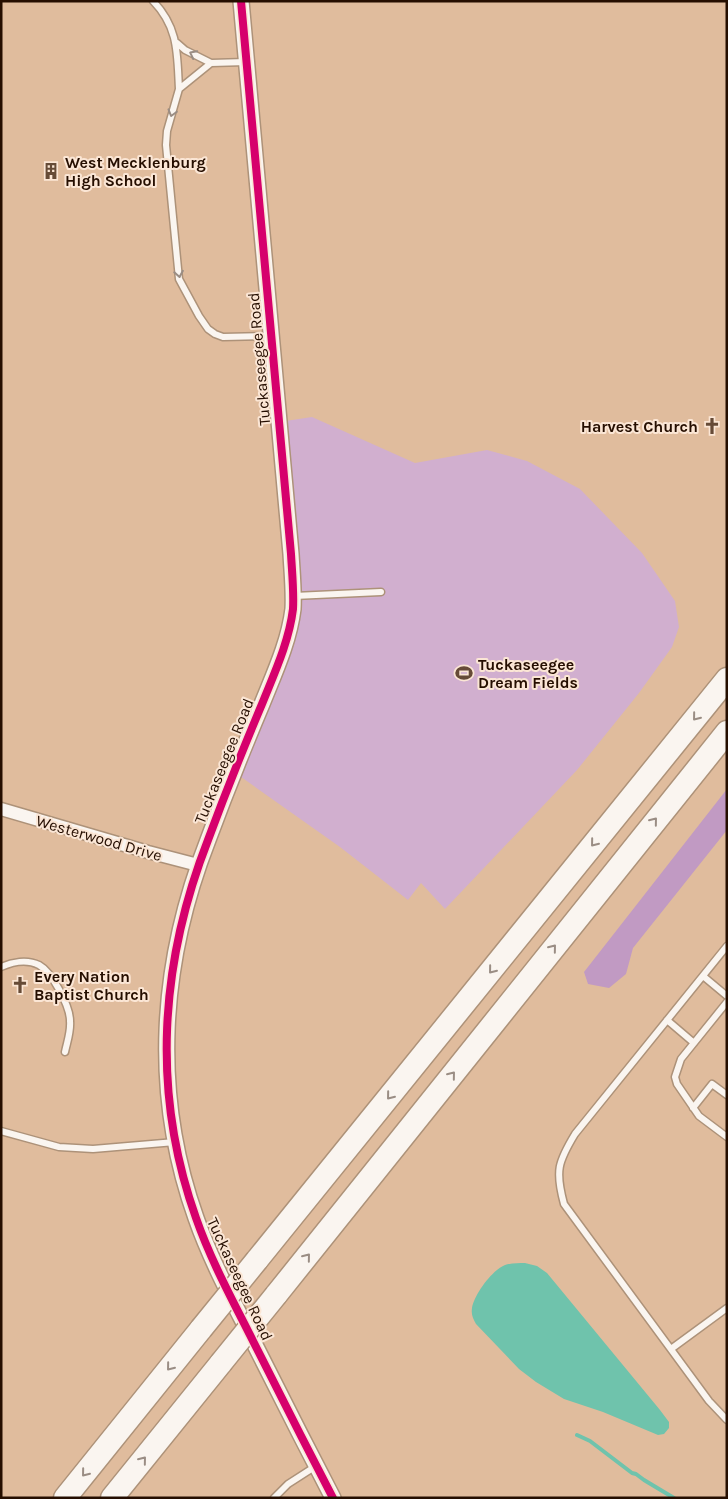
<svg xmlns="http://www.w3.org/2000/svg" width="728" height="1499" font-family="Karla,sans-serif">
	<rect width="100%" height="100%" fill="#e0bc9d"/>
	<!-- green -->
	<path fill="#d1afcf" d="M312 417 415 463 487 450 527 461 580 489 642 553 675 601 679 627 672 647 639 693 577 770 445 909 421 883 408 900 340 847 234 772 293 609 279 422Z"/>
	<!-- forest -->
	<path fill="#c19ac3" d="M727 789V830L633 948 626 974 609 988 588 984 584 972Z"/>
	<!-- water -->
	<path fill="#6fc3ac" d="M525 1263 537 1266 547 1273 660 1410 669 1422V1428L664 1434 658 1435 603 1412 564 1399 536 1382 519 1369 476 1324C473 1318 471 1315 472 1308 474 1295 492 1270 505 1265 511 1263 519 1263 525 1263Z"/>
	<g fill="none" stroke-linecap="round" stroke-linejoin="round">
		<!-- stream -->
		<path stroke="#6fc3ac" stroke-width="4" d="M577 1435 590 1441 632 1473 636 1474 644 1480 674 1498"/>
		<!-- service casing -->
		<g stroke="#ad9279" stroke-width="9">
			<path id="service" d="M153 1C179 28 177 54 179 89
				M177 43 185 50 211 63 246 62
				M211 63 179 89 167 131 166 145 179 279 199 316 208 329 215 334 223 337 270 336
				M294 596 381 592
				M727 946 575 1134C558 1162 555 1171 564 1204L709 1401 727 1420
				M1 967C12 962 27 959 39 965 52 972 70 1006 70 1021 71 1032 67 1042 65 1052
				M703 976 727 996
				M727 1002 681 1059 675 1077 677 1084 699 1116 727 1137
				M667 1020 694 1043
				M693 1108 712 1084 727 1095
				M1 1131 59 1147 93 1149 175 1142
				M671 1349 727 1308
				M274 1498 288 1484 316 1466"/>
		</g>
		<!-- minor casing -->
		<g stroke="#ad9279" stroke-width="15">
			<path id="minor" d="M1 809 148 852 198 865"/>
		</g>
		<!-- tertiary casing -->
		<g stroke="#ad9279" stroke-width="18">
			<path id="tertiary" d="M241 1 291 554C292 572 294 591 293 609 289 642 274 674 262 704 243 749 225 794 208 840 160 963 151 1092 196 1218 211 1261 233 1301 253 1341 279 1393 306 1446 333 1498"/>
		</g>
		<!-- motorway casing -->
		<g stroke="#ad9279" stroke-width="25">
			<path id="motorway" d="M257 1260 727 679
				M276 1295 727 732
				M65 1498 201 1329
				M112 1498 221 1363"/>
		</g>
		<!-- service -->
		<use href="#service" stroke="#faf5f0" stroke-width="6"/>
		<!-- minor -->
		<use href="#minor" stroke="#faf5f0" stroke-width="12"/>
		<!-- tertiary -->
		<use href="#tertiary" stroke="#faf5f0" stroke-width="15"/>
		<!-- motorway -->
		<use href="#motorway" stroke="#faf5f0" stroke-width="22"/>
		<!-- motorway-bridge casing -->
		<g stroke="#ad9279" stroke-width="25" stroke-linecap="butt">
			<path id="motorway-bridge" d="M201 1329 257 1260
				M221 1363 276 1295"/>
		</g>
		<!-- motorway-bridge -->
		<use href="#motorway-bridge" stroke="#faf5f0" stroke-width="22"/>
		<!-- cycleway casing -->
		<g stroke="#fbe6d5" stroke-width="11">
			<path id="cycleway" d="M241 1 291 554C292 572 294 591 293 609 289 642 274 674 262 704 243 749 225 794 208 840 160 963 151 1092 196 1218 211 1261 233 1301 253 1341 279 1393 306 1446 333 1498"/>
		</g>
		<!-- cycleway -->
		<use href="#cycleway" stroke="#d6006c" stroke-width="8"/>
	</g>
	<!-- one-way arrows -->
	<defs><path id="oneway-chevron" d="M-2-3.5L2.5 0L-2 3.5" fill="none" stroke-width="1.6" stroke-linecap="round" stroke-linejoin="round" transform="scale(1.25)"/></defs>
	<g stroke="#9a8d84">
		<use href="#oneway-chevron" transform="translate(193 54) rotate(-153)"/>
		<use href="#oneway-chevron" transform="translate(172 113) rotate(106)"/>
		<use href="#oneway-chevron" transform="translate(179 274) rotate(80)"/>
		<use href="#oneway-chevron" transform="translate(696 717) rotate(129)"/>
		<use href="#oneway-chevron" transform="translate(654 821) rotate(-51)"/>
		<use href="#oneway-chevron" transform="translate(594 843) rotate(129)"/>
		<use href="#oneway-chevron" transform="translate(553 948) rotate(-51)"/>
		<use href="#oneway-chevron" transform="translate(492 970) rotate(129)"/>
		<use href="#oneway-chevron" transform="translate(452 1075) rotate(-51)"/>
		<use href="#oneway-chevron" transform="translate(390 1096) rotate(129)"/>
		<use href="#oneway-chevron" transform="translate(307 1257) rotate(-51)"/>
		<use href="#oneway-chevron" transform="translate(170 1367) rotate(129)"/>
		<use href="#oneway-chevron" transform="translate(143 1460) rotate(-51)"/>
		<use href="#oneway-chevron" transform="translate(85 1473) rotate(129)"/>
	</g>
	<!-- icons -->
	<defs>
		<g id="building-bare" transform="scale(1.35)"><path d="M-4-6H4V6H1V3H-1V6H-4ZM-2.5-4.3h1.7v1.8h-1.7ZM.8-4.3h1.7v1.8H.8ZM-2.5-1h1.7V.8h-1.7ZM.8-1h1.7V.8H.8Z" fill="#664b37" stroke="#fbe6d5" stroke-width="2.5" paint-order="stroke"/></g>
		<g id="church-bare" transform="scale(1.35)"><path d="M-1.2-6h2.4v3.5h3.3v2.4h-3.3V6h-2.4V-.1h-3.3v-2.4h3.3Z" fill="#664b37" stroke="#fbe6d5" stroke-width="2.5" paint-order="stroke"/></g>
		<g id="stadium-bare" transform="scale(1.35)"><path d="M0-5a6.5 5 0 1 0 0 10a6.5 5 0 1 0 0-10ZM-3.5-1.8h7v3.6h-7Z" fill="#664b37" stroke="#fbe6d5" stroke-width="2.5" paint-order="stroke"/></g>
	</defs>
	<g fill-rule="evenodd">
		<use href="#building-bare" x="51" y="171"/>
		<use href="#church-bare" x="712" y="426"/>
		<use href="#stadium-bare" x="464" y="673"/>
		<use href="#church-bare" x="20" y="985"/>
	</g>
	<g text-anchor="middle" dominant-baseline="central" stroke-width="4" stroke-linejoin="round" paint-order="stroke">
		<!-- poi labels -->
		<g font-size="16" font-weight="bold" fill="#250e00" stroke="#fbe6d5" text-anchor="start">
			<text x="65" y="162">West Mecklenburg<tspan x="65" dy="18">High School</tspan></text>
			<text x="698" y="426" text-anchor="end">Harvest Church</text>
			<text x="478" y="664">Tuckaseegee<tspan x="478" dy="18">Dream Fields</tspan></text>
			<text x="34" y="976">Every Nation<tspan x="34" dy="18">Baptist Church</tspan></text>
		</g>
		<!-- street labels -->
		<g font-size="16" fill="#250e00" stroke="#fbe6d5">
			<text transform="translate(259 359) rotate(-95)">Tuckaseegee Road</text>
			<text transform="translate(224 761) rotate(-68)">Tuckaseegee Road</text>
			<text transform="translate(99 838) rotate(16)">Westerwood Drive</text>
			<text transform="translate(240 1279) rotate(65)">Tuckaseegee Road</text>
		</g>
	</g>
	<!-- border -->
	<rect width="728" height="1499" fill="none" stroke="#250e00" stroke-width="5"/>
</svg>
